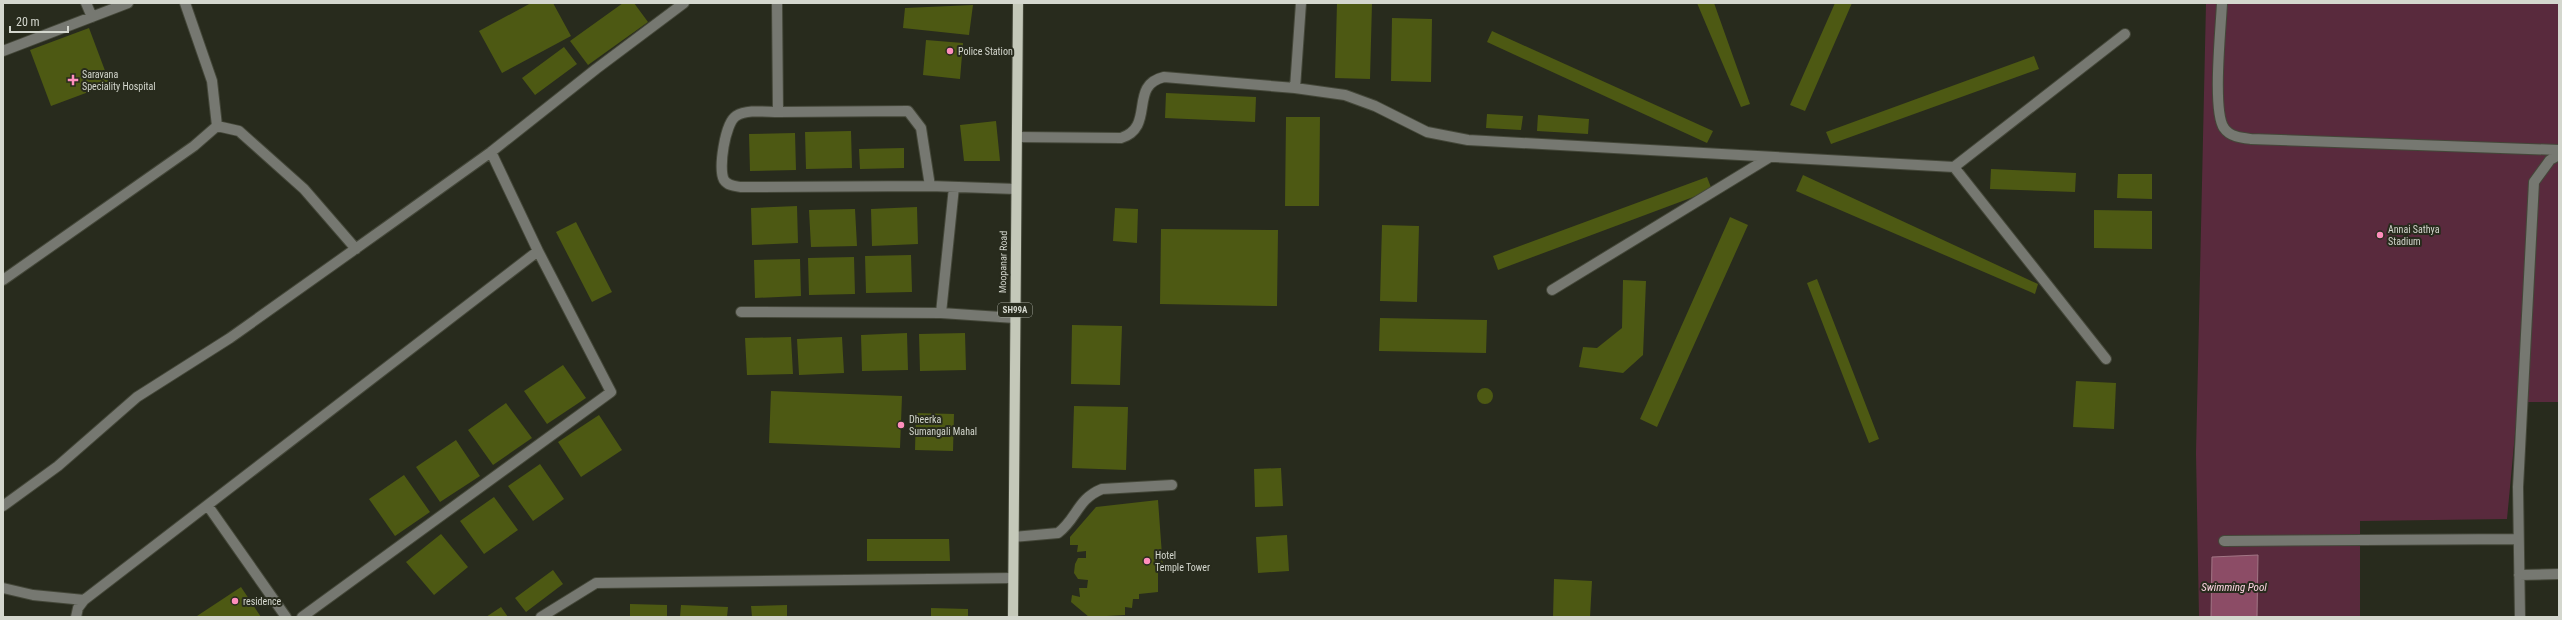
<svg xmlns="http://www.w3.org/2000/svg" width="2562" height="620" font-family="'Roboto Condensed',sans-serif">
	<rect width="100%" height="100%" fill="#282b1d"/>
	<!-- green -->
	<path fill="#592a3d" d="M2206 3H2559V402H2518L2507 519 2360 521V617H2199L2196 453Z"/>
	<!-- water -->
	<path fill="#8c4c66" stroke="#a27685" d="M2258 555 2257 617H2211L2212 557Z"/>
	<!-- building -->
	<path fill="#4d5913" d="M531 3H553L571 36 502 73 479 31Z
		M623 3H634L648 22 588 65 570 41Z
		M1337 3H1372L1370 79 1335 78Z
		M1697 3H1714L1750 104 1741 107Z
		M1835 3H1852L1805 111 1790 105Z
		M973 5 969 35 903 28 905 8Z
		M1392 18 1432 19 1431 82 1391 81Z
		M89 28 110 84 51 106 30 50Z
		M1492 31 1713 131 1707 143 1487 42Z
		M926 40 963 43 960 79 923 75Z
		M564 47 577 64 535 95 522 78Z
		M2034 56 2039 69 1831 144 1826 132Z
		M1166 93 1256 97 1255 122 1165 118Z
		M1487 114 1523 116 1521 130 1486 128Z
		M1538 115 1589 119 1588 134 1537 131Z
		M1286 117H1320L1319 206H1285Z
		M996 121 1000 161H964L960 125Z
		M851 131 852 168 806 169 805 132Z
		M795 133 796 170 750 171 749 134Z
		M904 148V168L860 169 859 149Z
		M1991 169 2076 173 2075 192 1990 189Z
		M2118 174H2152V199L2117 198Z
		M1803 175 2038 284 2035 294 1796 191Z
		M1707 177 1712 190 1498 270 1493 256Z
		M797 206 798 243 752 245 751 208Z
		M917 207 918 244 872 246 871 209Z
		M1115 208 1138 209 1137 243 1113 241Z
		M855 209 857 246 811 247 809 210Z
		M2094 210 2152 211V249L2094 248Z
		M1730 217 1748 225 1657 427 1640 419Z
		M576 222 612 292 592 302 556 232Z
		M1382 225 1419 226 1417 302 1380 301Z
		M1161 229 1278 230 1277 306 1160 304Z
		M911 255 912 292 866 293 865 256Z
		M854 257 855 294 809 295 808 258Z
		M800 259 801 296 755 298 754 260Z
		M1817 279 1879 439 1869 443 1807 283Z
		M1623 280 1646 281 1643 355 1623 373 1579 367 1583 347 1597 348 1622 328Z
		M1380 318 1487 320 1486 353 1379 351Z
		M1072 325 1122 326 1120 385 1071 384Z
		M907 333 908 370 862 371 861 335Z
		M965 333 966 370 920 371 919 334Z
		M791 337 793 374 747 375 745 338Z
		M842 337 844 373 799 375 797 339Z
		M563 365 586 398 547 424 524 391Z
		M2076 381 2116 383 2114 429 2073 427Z
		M1477 396a8 8 0 1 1 16 0a8 8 0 1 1-16 0Z
		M771 391 902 396 900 448 769 443Z
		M506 403 532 438 493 465 468 430Z
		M1074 406 1128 407 1126 470 1072 468Z
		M916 413 954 414 953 451 915 450Z
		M599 415 622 450 581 477 558 442Z
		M456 440 480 476 440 502 416 467Z
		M540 464 564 499 533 521 508 486Z
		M1281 468 1283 506 1255 507 1254 469Z
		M404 475 430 512 395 536 369 499Z
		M494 497 518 530 484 554 460 521Z
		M1158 500 1163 569H1158V592L1139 594V599H1133L1132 608 1125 607V615L1089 617 1071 602 1072 595 1080 597 1079 588H1087L1088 580 1078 579 1074 573 1075 564 1078 558H1086V551L1077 552 1078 545H1070V537L1096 507Z
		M441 534 468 567 434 595 406 562Z
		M1287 535 1289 571 1258 573 1256 537Z
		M867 539H949L950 561H867Z
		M553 570 563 584 526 612 515 598Z
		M1554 579 1592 581 1590 617H1553Z
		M241 587 261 617H198L197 616Z
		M630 604 667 605V617H630Z
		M681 605 728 607 727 617H680Z
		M787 605V617H752L751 606Z
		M501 607 508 617H486Z
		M931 608 968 609V617H931Z"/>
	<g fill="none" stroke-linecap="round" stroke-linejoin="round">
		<!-- minor casing -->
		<g stroke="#444739" stroke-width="12">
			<path id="minor" d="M86 3 92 17
				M777 3 778 112 908 111 921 128 930 186 1016 189
				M2222 3C2221 27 2212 111 2224 128 2230 137 2242 138 2251 139L2559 150
				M3 51 128 3
				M1295 88 1345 95 1375 106 1427 132 1468 140 1954 167 2125 34
				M778 112C766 112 747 109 736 116 725 123 718 169 724 180 728 186 735 186 741 187L930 186
				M217 126 239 131 304 189 356 249
				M1017 137 1121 138C1156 127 1128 85 1164 77L1295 88 1301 3
				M1954 167 2106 359
				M3 280 194 146 217 126 212 81 185 3
				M1552 290 1770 157
				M741 312 941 313 1015 318
				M941 313 954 187
				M3 506 58 466 137 397 230 338 389 225 491 152 596 69 684 3
				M208 506 286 617
				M1014 537 1058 533C1077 519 1077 499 1102 489L1172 485
				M2224 541 2518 539
				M2519 575 2559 574
				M3 588 33 595 84 600
				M76 617 78 608 84 600 538 251
				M302 617 611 392 538 251 491 152
				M541 617 596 583 1013 578
				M2520 617 2518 487 2534 182 2550 160 2559 155"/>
		</g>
		<!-- major casing -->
		<g stroke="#444739" stroke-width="12">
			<path id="major" d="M1013 617 1018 3"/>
		</g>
		<!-- minor -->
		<use href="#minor" stroke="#767871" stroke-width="10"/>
		<!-- major -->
		<use href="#major" stroke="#c4c8b9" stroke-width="10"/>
	</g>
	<!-- markers -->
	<g fill="#fe8ebc" stroke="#282b1d" stroke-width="1.5">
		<circle cx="950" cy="51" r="4"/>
		<path d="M71 74h4v4h4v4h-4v4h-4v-4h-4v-4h4z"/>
		<circle cx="2380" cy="235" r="4"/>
		<circle cx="901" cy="425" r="4"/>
		<circle cx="1147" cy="561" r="4"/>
		<circle cx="235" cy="601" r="4"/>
	</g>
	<g text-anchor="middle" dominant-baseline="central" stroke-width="4" stroke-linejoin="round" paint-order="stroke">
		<!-- shield labels -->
		<rect fill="#282b1d" stroke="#a0a399" stroke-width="1" x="998" y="303" width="34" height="14" rx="3"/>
		<g font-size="9" font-weight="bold" fill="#d4d7ce">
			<text x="1015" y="310">SH99A</text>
		</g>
		<!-- poi labels -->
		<g font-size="10" fill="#d4d7ce" stroke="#282b1d" text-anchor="start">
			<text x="958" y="51">Police Station</text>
			<text x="82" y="74">Saravana<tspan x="82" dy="12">Speciality Hospital</tspan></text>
			<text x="2388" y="229">Annai Sathya<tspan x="2388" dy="12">Stadium</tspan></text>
			<text x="909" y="419">Dheerka<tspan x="909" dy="12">Sumangali Mahal</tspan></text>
			<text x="1155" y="555">Hotel<tspan x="1155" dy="12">Temple Tower</tspan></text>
			<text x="243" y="601">residence</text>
		</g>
		<!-- street labels -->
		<g font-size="10" fill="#d4d7ce" stroke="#282b1d">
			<text transform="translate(1003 262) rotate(-89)">Moopanar Road</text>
		</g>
		<!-- water labels -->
		<g font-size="11" font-style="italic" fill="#fed5e3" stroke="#282b1d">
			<text x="2234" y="587">Swimming Pool</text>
		</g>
	</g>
	<!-- border -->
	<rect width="2562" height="620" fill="none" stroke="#d4d7ce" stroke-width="8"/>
	<!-- scale -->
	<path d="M10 26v6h58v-6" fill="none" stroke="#d4d7ce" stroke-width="2"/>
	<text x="16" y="26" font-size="12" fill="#d4d7ce" stroke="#282b1d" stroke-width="3" paint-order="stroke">20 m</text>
</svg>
